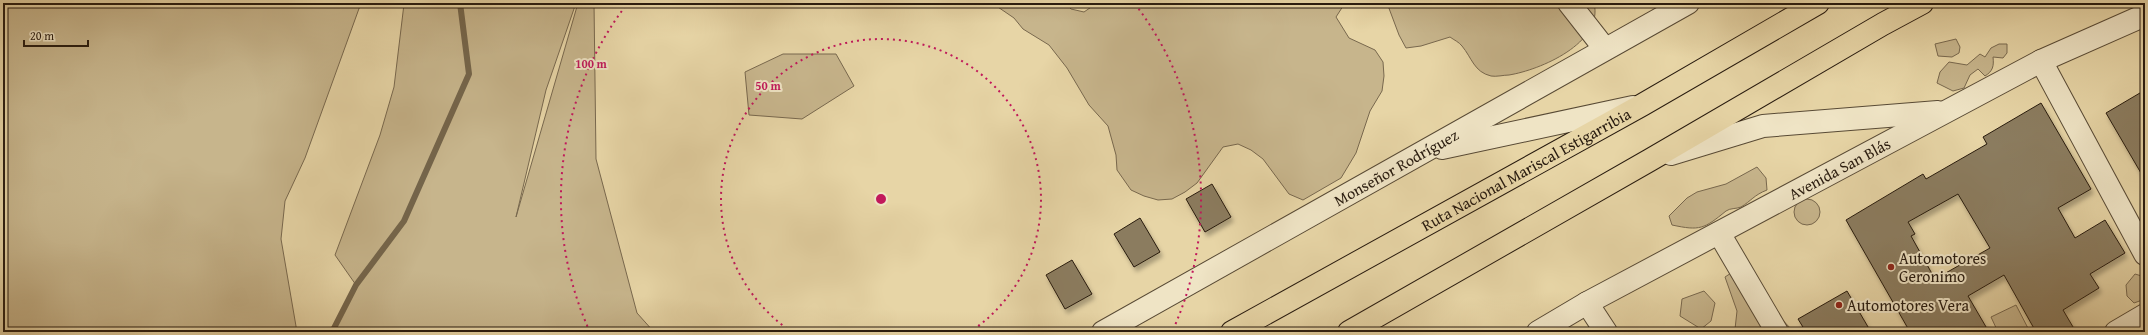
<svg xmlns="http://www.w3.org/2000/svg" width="2148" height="335" font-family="'Gentium Book Plus',serif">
	<defs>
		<filter id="shadow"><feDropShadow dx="2.5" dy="4.5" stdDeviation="2" flood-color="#0004"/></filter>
	</defs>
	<rect width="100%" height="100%" fill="#e7d5a6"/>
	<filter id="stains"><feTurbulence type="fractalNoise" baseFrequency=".005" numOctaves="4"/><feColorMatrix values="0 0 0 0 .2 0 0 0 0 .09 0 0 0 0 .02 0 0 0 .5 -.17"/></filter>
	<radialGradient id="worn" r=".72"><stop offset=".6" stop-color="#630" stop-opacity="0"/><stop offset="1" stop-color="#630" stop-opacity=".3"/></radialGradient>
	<!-- green -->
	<path fill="#c7b58c" stroke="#78684e" d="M3 3H361L305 158 285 201 281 239 297 332H3V154L5 143 3 142Z
		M401 3H576L546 90 516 217 578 3H594L596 159 637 313 654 332H332L356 285 335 255 380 135 394 87 404 4Z
		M992 3H1065L1071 9 1084 12 1097 3H1345L1336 17 1349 38 1375 50 1383 62 1384 76 1382 91 1370 111 1356 153 1341 178 1303 200 1289 194 1263 159 1251 150 1238 144 1223 147 1197 183 1185 192 1172 199 1158 200 1144 196 1131 190 1117 170 1116 155 1108 126 1089 105 1067 68 1049 45 1023 29 1014 18Z
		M1387 3H1594C1604 43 1540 70 1509 75 1504 75 1496 77 1491 76 1474 72 1472 58 1462 46 1459 42 1454 40 1450 37L1421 46 1406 48 1399 35Z
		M1956 39 1960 47 1959 53 1952 57 1938 56 1935 44Z
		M1999 44H2007V53L2003 58 1993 57C1994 66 1993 71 1985 76L1978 69 1970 75 1964 88 1953 91 1937 83 1940 72 1949 62 1967 65 1980 54 1985 57 1991 48Z
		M783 54H836L854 86 802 119 749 115 745 72Z
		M1757 167 1766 178 1767 190C1754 195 1751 201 1741 207 1736 209 1730 208 1726 211 1704 229 1700 231 1672 225L1669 216 1687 198 1697 192 1726 184Z
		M1794 212a13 13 0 1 1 26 0a13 13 0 1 1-26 0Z
		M1745 264 1771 308 1794 332H1737L1735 329 1737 311 1725 277Z
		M2135 274 2145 277V299L2134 303 2127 296 2126 285Z
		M1704 291 1715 303 1711 321 1701 329 1680 316 1682 299Z
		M2016 305 2030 332H1998L1991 317Z"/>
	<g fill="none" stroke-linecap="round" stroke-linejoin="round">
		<!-- stream -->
		<path stroke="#74654b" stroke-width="6" d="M332 332 356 285 404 221 469 74 460 3"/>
	</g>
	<!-- building -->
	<path fill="#8b7c5e" stroke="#281b0f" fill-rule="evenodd" filter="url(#shadow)" d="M2145 90V180L2106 113Z
		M2041 103 2091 189 2058 208 2075 238 2105 220 2125 253 2090 274 2099 288 2063 310 2076 332H2036L2004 275 1968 296 1989 332H1910L1846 220 1923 174 1926 179 1987 144 1983 137ZM1958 194 1990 248 1935 279 1911 236 1915 234 1908 222Z
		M1212 184 1231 217 1205 232 1186 199Z
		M1140 218 1160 252 1134 267 1114 234Z
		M1072 260 1092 294 1065 309 1046 275Z
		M1847 291 1871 332H1806L1798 319Z"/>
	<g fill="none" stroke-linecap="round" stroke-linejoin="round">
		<!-- minor casing -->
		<g stroke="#584a35" stroke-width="24">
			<g id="minor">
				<path d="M1569 3 1605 49"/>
				<path d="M2041 61 2145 254"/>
				<path d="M1442 148 1633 107"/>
				<path d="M1671 154 1763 126 1938 112"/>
				<path d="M1719 233 1777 332"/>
				<path d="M1587 303 1606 332"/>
				<path id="s1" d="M1103 332 1688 3"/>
				<path id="s2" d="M1538 332 1587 303 2041 61 2145 15"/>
				<path d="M2116 332 2145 315"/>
			</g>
		</g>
		<!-- highway casing -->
		<g stroke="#281b0f" stroke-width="24">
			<g id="highway">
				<path id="s3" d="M1232 332 1642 105 1818 3"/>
				<path d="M1349 332 1650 160 1883 24 1922 3"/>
			</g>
		</g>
		<!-- minor -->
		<use href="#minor" stroke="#efe4c5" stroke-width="22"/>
		<!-- highway -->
		<use href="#highway" stroke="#e7d5a6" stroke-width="22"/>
	</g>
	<!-- distance rings -->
	<g fill="none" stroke="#c2185b" stroke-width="2" stroke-dasharray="2 4">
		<path d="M792 332A160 160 0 1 1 970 332"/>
		<path d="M590 332A320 320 0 0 1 627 4M1135 4A320 320 0 0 1 1172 332"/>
	</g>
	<!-- markers -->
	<g fill="#8f2418" stroke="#efe4c5" stroke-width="1.5">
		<circle cx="1891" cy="267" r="4"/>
		<circle cx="1839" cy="305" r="4"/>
	</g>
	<g text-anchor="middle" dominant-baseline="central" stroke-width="4" stroke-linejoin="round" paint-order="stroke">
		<!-- street labels -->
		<g font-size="16" fill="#281b0f" stroke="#efe4c5">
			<text stroke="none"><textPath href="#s1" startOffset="336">Monseñor Rodríguez</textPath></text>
			<text stroke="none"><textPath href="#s3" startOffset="336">Ruta Nacional Mariscal Estigarribia</textPath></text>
			<text stroke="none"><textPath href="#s2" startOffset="343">Avenida San Blás</textPath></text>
		</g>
		<!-- poi labels -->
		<g font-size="16" fill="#281b0f" stroke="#efe4c5" text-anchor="start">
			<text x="1899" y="258">Automotores<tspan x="1899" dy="18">Geronimo</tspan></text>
			<text x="1847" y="305">Automotores Vera</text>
		</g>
	</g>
	<circle cx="881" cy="199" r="6" fill="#c2185b" stroke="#efe4c5" stroke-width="2"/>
	<g font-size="12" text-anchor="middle" font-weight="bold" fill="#c2185b" stroke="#efe4c5" stroke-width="4" stroke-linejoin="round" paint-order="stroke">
		<text x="591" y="68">100 m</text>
		<text x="768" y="90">50 m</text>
	</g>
	<!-- margin -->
	<rect width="2148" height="335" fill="none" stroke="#e7d5a6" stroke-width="16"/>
	<rect x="4" y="4" width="2140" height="327" fill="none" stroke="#281b0f" stroke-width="2"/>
	<rect x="8" y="8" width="2132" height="319" fill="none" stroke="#281b0f"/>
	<!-- scale -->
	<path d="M24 40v6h64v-6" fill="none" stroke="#281b0f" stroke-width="2"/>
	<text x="30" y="40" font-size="12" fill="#281b0f" stroke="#efe4c5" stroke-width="3" paint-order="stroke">20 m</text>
	<rect width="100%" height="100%" filter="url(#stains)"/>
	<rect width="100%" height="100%" fill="url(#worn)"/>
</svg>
